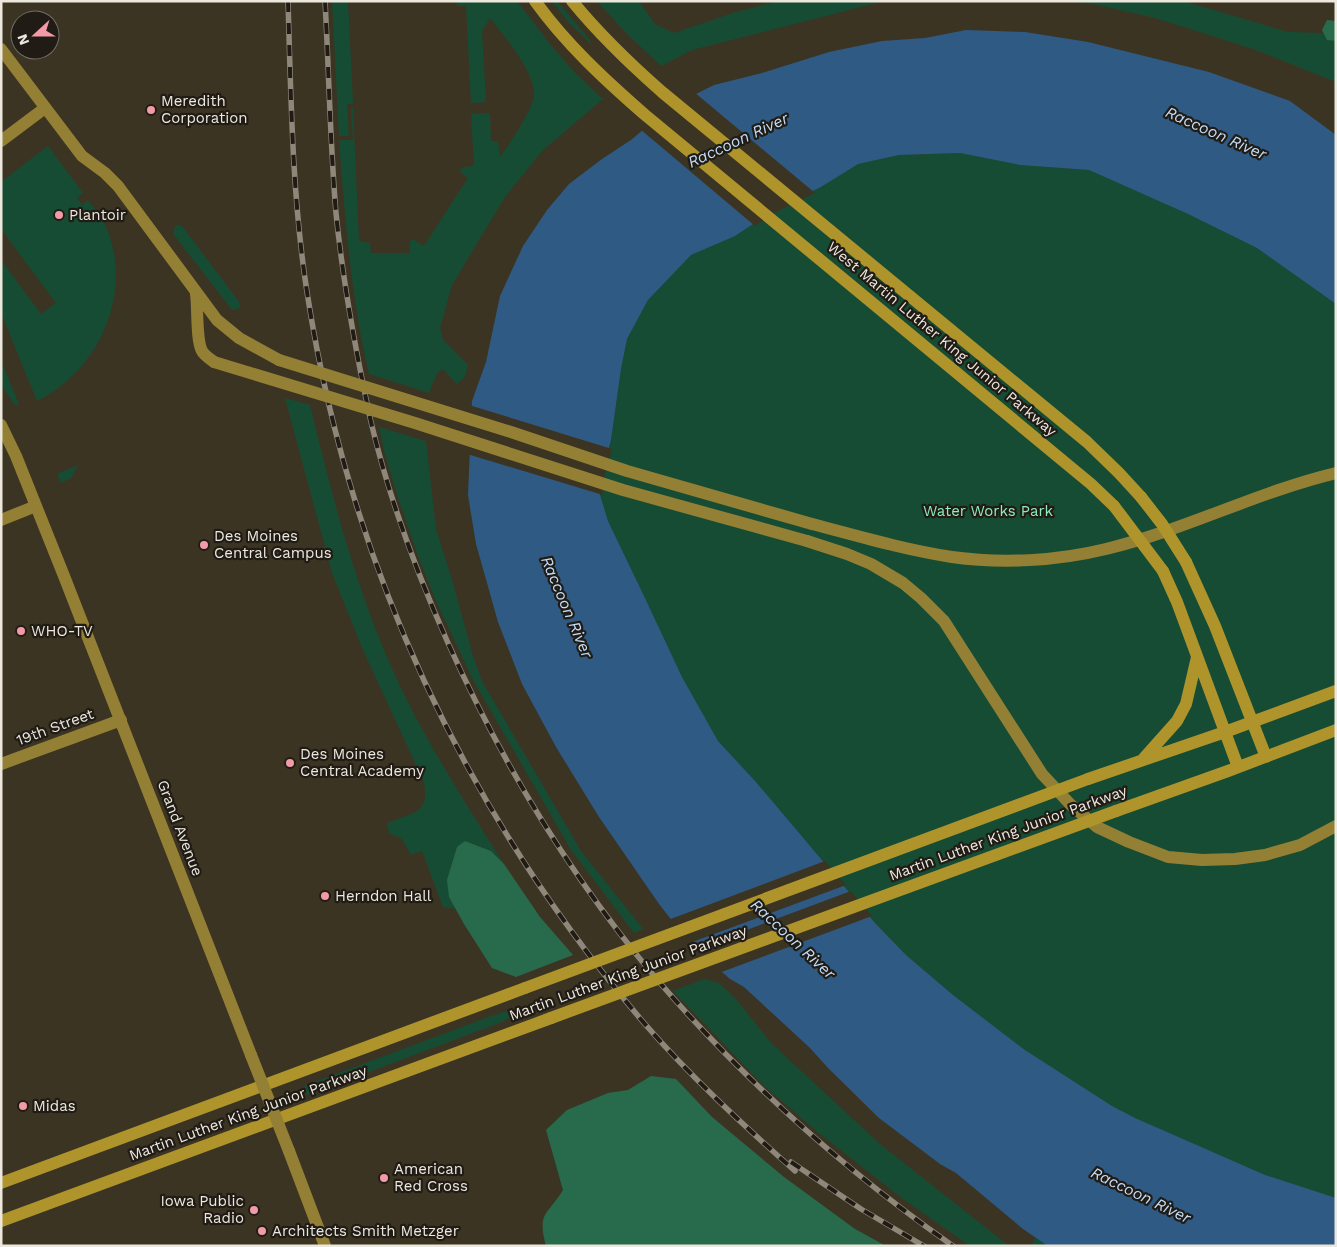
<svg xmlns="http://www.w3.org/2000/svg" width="1337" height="1247" font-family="'Work Sans',sans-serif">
	<rect width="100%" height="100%" fill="#3c3423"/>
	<!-- green -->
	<path fill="#174c34" d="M332 1H348L353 103 347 104 349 136H339Z
		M455 1H517L550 44 575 73 603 99 542 151 505 197 452 285 440 328 443 340 468 365 465 377 457 384 443 369 437 373 429 393 369 374C351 297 345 219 339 140H353L351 108H353L359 241 370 243 371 253H410V242L413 239 424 246 468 178 461 173 460 169 463 167 474 166 471 114 487 113 490 114 491 141H498L500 157C509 145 535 107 534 93 533 69 504 36 490 18L482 31 486 102 471 103 466 6H458Z
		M552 1H557L590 40 591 44 569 23Z
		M597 1H639L655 24 674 33 736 12 779 1H884L692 50 661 66 625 32Z
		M1071 1H1183L1288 32 1323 33 1327 40 1336 41V82L1253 49 1155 18 1093 4Z
		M48 146 83 193 77 198 82 205 88 200C95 209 103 218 107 229 133 295 99 370 37 401L1 313V260L41 314 56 303 1 229V182Z
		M960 153 1020 165 1089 170 1188 214 1257 248 1336 304V1246H1031L1112 1106 1025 1050 953 995 906 955 875 923 756 782 718 741 682 677 644 596 608 521 598 488 611 440 621 369 627 339 648 300 691 255 735 236 774 210 821 187 857 164 899 155Z
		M176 225 182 226 237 299 240 304V308L232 310 229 306 174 235 173 232Z
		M1 362V361L19 404 15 405 1 385Z
		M285 398 310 405C334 503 358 599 402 690 431 750 468 807 504 864L491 851 466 841 457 847 452 865 449 897 456 909 443 907 422 851 411 855 402 839 389 833 387 823C412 813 432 813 423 780L363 650 332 573Z
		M379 427 426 441 436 529 453 583 473 656 482 681 581 851 643 929 634 933 571 850 473 680 435 599 418 556 399 501 385 455Z
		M78 465 71 478 61 483 57 474Z
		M704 979 719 983 736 999 772 1044 880 1144 1009 1246H970L903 1199 820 1134 764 1086 673 991Z
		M515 1009 517 1013 502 1022 307 1095 304 1086 491 1016Z"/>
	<!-- forest -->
	<path fill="#286b4c" d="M1327 20 1336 21V41L1327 40 1322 30Z
		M465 841 491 851 504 864 540 917 573 955 516 977 492 968 464 924 449 897 447 880 457 847Z
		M651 1076 676 1079 712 1117 784 1177 855 1229 886 1246H546C537 1212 547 1216 563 1190L546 1130 567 1110 608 1093 628 1090Z"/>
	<!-- water -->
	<path fill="#2e5a84" d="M966 30 1025 32 1088 42 1209 72 1290 101 1336 135V304L1257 248 1188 214 1089 170 1020 165 960 153 899 155 858 164 821 187 774 210 735 236 691 255 648 300 627 339 621 369 611 440 598 488 608 521 644 596 682 677 718 741 756 782 875 923 906 955 953 995 1025 1050 1112 1106 1135 1118 1265 1175 1336 1198V1246H1048L1023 1229 956 1173 940 1164 879 1118 828 1068 810 1048 744 987 730 979 692 946 659 904 599 817 556 747 522 684 498 622 476 544 468 495 472 401 486 362 500 296 523 246 547 210 569 184 602 159 631 140 670 107 714 85 762 73 829 52 882 41 925 38Z"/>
	<!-- pier -->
	<path fill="#3c3423" d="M694 92 815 193 776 212 755 226 640 129 668 105Z
		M469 405 612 449 601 488 603 495 467 454Z
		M825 861 846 885 687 944 668 920Z
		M851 891 872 916 719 973 693 950Z"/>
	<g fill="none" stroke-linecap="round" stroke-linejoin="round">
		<!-- secondary -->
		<path stroke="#948034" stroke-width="12" d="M1 49 82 156 105 173 118 186 217 320 239 338 279 360
			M1 141 45 108
			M196 294C198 308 196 340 202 351 204 355 210 359 214 362
			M1 425 16 456 64 576 251 1055
			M1 520 36 506
			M812 524C858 536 905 550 952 557 1002 564 1057 561 1106 549 1185 530 1257 492 1336 473
			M807 541 847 554 871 564 903 583 921 598 944 621 1042 774 1070 804 1097 827 1129 842 1168 857 1202 860 1235 859 1265 855 1300 845 1336 826
			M1 764 121 720
			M289 1151 325 1246"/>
		<!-- primary -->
		<path stroke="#ae942b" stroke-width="12" d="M535 1C566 44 604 79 644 114L1091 484 1114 506
			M572 1C599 34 629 63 662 92L1087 442 1119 473 1141 497
			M1186 562 1215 626 1266 757
			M1163 571 1177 602 1238 767
			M1144 758 1177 721 1186 704 1197 657
			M1088 779 1225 732 1336 691
			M1116 811 1228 771 1336 730
			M1 1183 525 988
			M1 1221 551 1018"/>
		<!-- rail casing -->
		<g stroke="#8e877a" stroke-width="5.5">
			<path id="rail" d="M288 1C291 98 292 196 307 292 349 564 465 813 644 1023 690 1076 742 1124 795 1171
				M325 1C329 72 330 143 336 213 343 283 356 353 371 422 389 498 416 571 448 643 503 765 573 881 660 983 746 1082 846 1171 953 1246
				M791 1162 861 1209 924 1246"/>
		</g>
		<!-- rail -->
		<use href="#rail" stroke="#201c15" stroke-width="4" stroke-dasharray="11" stroke-linecap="butt"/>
		<!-- secondary-bridge -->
		<path stroke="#948034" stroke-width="12" d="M279 360 511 432 627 471 812 524
			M214 362 415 423 623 490 807 541
			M251 1055 289 1151"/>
		<!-- primary-bridge -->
		<path stroke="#ae942b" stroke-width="12" d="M1141 497 1162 524 1186 562
			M1114 506 1163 571
			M525 988 1088 779
			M551 1018 1116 811"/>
	</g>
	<!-- markers -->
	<g fill="#f39aa8" stroke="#201c15" stroke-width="2">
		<circle cx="151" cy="110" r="5"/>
		<circle cx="59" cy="215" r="5"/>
		<circle cx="204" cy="545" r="5"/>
		<circle cx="21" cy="631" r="5"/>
		<circle cx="290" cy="763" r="5"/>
		<circle cx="325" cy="896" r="5"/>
		<circle cx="23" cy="1106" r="5"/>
		<circle cx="384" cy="1178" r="5"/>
		<circle cx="254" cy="1210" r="5"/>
		<circle cx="262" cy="1231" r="5"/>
	</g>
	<g text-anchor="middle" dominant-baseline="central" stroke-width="4.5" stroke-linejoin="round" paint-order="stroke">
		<!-- poi labels -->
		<g font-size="15" fill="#ede8de" stroke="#201c15" text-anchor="start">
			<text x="161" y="101">Meredith<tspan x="161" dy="17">Corporation</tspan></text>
			<text x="69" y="215">Plantoir</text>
			<text x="214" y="536">Des Moines<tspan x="214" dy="17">Central Campus</tspan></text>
			<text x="31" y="631">WHO-TV</text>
			<text x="300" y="754">Des Moines<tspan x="300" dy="17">Central Academy</tspan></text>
			<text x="335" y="896">Herndon Hall</text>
			<text x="33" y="1106">Midas</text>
			<text x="394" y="1169">American<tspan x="394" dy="17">Red Cross</tspan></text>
			<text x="244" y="1201" text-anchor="end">Iowa Public<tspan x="244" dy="17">Radio</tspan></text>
			<text x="272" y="1231">Architects Smith Metzger</text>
		</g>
		<!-- street labels -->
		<g font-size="15" fill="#ede8de" stroke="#201c15">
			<text transform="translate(942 339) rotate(40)">West Martin Luther King Junior Parkway</text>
			<text transform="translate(55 727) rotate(-20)">19th Street</text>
			<text transform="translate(180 828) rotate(69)">Grand Avenue</text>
			<text transform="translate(1008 833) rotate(-20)">Martin Luther King Junior Parkway</text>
			<text transform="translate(628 973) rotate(-20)">Martin Luther King Junior Parkway</text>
			<text transform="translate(248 1113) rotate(-20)">Martin Luther King Junior Parkway</text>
		</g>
		<!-- park labels -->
		<g font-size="15" fill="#8eedbc" stroke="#201c15">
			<text x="988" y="511">Water Works Park</text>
		</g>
		<!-- water labels -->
		<g font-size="16" font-style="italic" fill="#c3ddf8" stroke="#201c15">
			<text transform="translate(1216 133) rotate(24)">Raccoon River</text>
			<text transform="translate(738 140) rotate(-25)">Raccoon River</text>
			<text transform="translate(567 607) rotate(67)">Raccoon River</text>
			<text transform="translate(793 939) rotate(43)">Raccoon River</text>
			<text transform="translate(1141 1195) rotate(26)">Raccoon River</text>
		</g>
	</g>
	<!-- border -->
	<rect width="1337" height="1247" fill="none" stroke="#ede8de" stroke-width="5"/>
	<!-- north arrow -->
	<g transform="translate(35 35) rotate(249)"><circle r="24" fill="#201c15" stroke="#726e65"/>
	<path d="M0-4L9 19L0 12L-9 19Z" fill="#f39aa8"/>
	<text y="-8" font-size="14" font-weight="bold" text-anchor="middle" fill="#ede8de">N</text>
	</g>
</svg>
